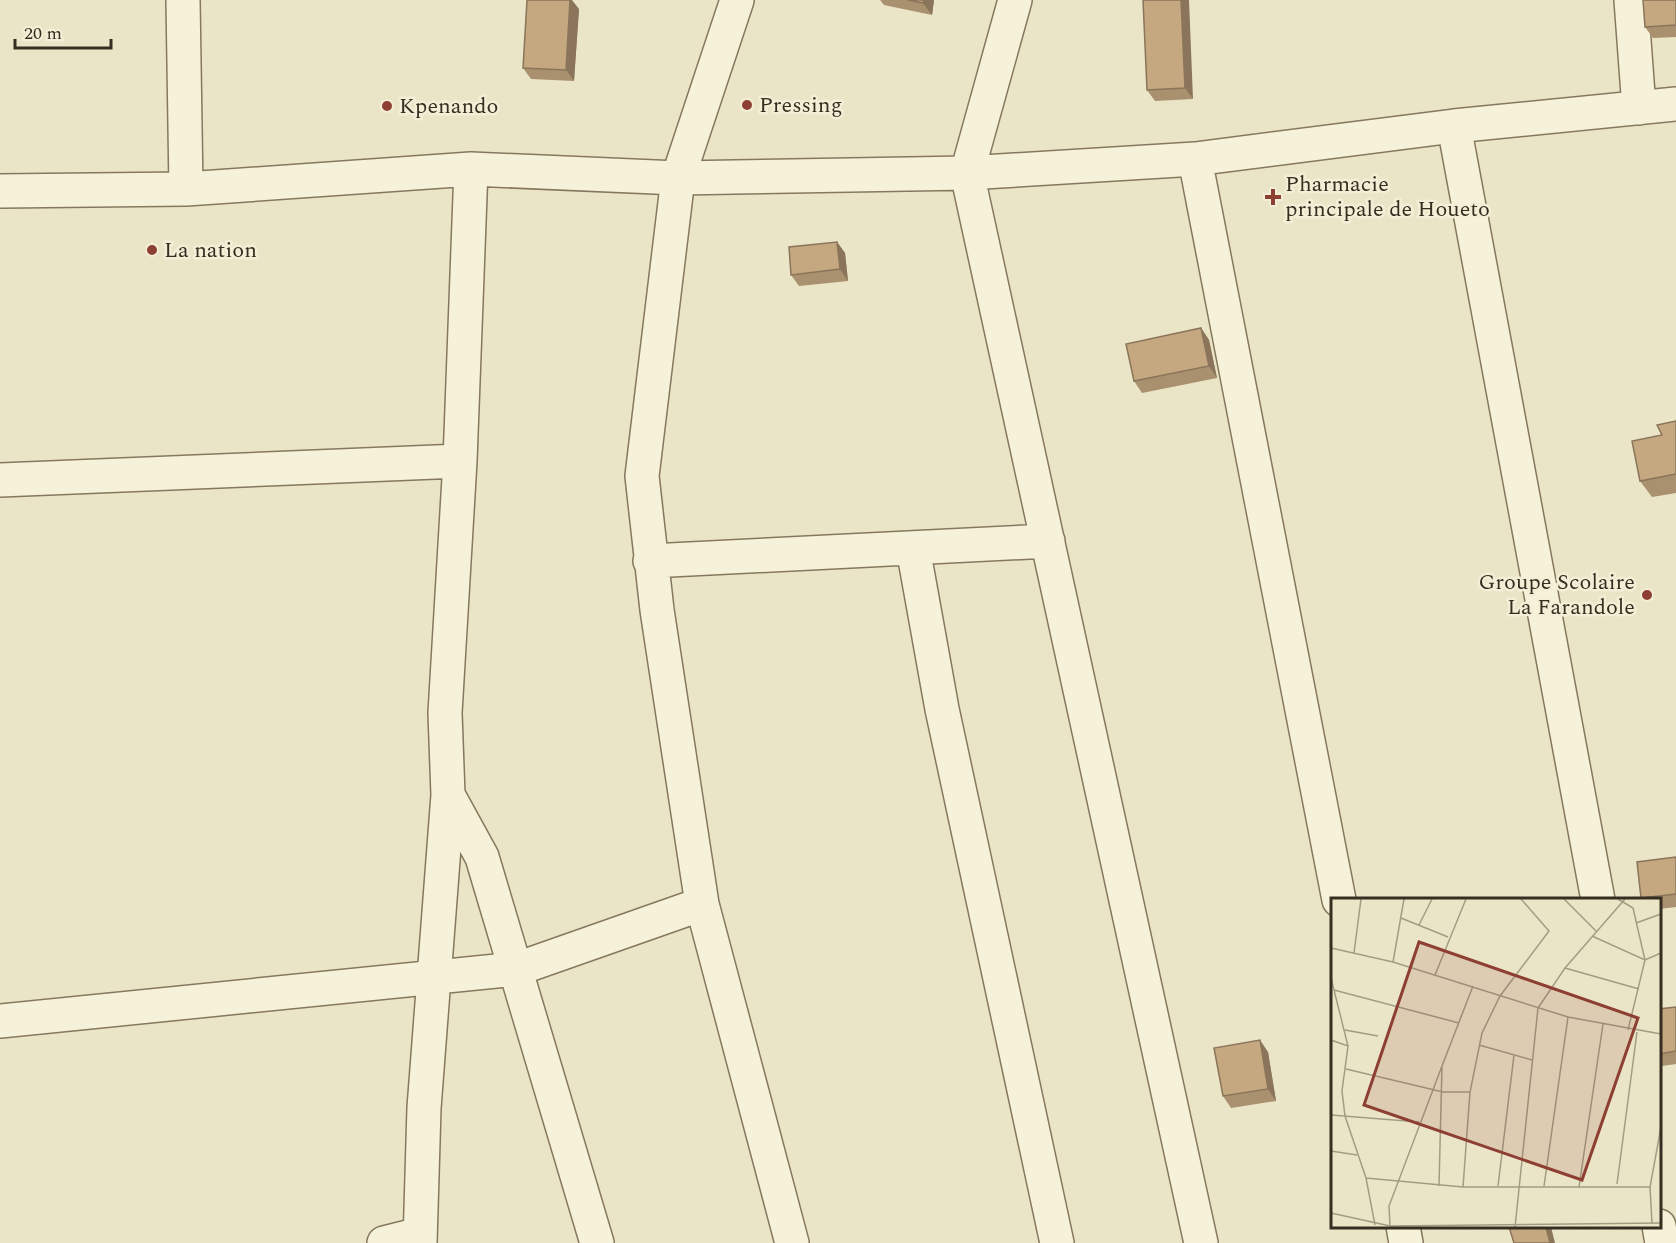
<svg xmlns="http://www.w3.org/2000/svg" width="1676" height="1243" font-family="Spectral,serif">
	<rect width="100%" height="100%" fill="#ebe5c7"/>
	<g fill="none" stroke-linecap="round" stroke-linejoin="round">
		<!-- minor casing -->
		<g stroke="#85785e" stroke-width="36">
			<path id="minor" d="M183 0 186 189
				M737 0 678 178 642 476 657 610 702 904 792 1243
				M1015 0 967 173 1201 1243
				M1631 0 1639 108
				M1454 126 1598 900
				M1195 159 1339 900
				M471 169 460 461 445 713 448 795 482 857 597 1243
				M0 191 186 189 471 169 678 178 967 173 1195 159 1454 126 1676 104
				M0 480 460 461
				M913 548 942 709 1057 1243
				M650 561 1048 541
				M0 1021 517 969 702 904
				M1403 1226 1406 1243
				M1659 1226 1662 1243
				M384 1243 420 1234
				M420 1243 424 1108 448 795"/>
		</g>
		<!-- minor -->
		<use href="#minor" stroke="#f6f2d9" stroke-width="33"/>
	</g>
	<!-- wall -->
	<path fill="#a9906e" d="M880 0H934L932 15 884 5Z
		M1143 0 1193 99 1155 101 1147 90Z
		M1676 0V37L1653 38 1645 27Z
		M579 9 574 81 531 79 523 68Z
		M837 242 845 253 848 281 799 286 791 275Z
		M1201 328 1209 340 1217 378 1142 393 1134 381Z
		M1676 421V493L1652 497 1640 481 1662 435Z
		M1676 857V907L1659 909V900H1642L1641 898Z
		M1676 1007V1064L1662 1066 1659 1062V1009Z
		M1268 1052 1276 1101 1231 1108 1223 1096Z"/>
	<!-- shaded-wall -->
	<path fill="#8a755a" d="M570 0H572L579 9 574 81 566 70Z
		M924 0H934L932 15 923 3Z
		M1181 0H1189L1193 99 1185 88Z
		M837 242 845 253 848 281 840 269Z
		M1201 328 1209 340 1217 378 1209 366Z
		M1260 1040 1268 1052 1276 1101 1268 1089Z
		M1546 1227H1551L1555 1243H1550Z"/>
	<!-- building -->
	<path fill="#c5a780" stroke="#8a755a" stroke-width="1.5" d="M527 0H570L566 70 523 68Z
		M908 0H924L923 3Z
		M1143 0H1181L1185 88 1147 90Z
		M1643 0H1676V25L1645 27Z
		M837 242 840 269 791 275 789 247Z
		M1201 328 1209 366 1134 381 1126 344Z
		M1676 421V474L1640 481 1632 441 1662 435 1657 425Z
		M1676 857V894L1641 898 1637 862Z
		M1676 1007V1051L1659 1054V1009Z
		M1260 1040 1268 1089 1223 1096 1214 1048Z
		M1509 1227H1546L1550 1243H1514Z"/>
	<!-- markers -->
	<g fill="#8e3f33" stroke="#f3eed6" stroke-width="2">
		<circle cx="747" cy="105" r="6"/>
		<circle cx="387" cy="106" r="6"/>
		<path d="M1270 188h6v6h6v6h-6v6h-6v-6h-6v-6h6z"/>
		<circle cx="152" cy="250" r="6"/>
		<circle cx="1647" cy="595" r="6"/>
	</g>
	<g text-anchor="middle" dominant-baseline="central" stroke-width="5" stroke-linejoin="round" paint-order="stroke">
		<!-- poi labels -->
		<g font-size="22" fill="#362e20" stroke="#f3eed6" text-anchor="start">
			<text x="759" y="105">Pressing</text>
			<text x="399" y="106">Kpenando</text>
			<text x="1285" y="184">Pharmacie<tspan x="1285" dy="25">principale de Houeto</tspan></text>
			<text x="164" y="250">La nation</text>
			<text x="1635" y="582" text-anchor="end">Groupe Scolaire<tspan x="1635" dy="25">La Farandole</tspan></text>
		</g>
	</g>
	<!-- overview -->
	<g transform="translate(1331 898)">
		<rect width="330" height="330" fill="#ebe5c7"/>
		<path fill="none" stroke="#a39c84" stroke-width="1.5" d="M233 1 265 33M287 1 302 10 314 62 297 132M70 20 117 39M305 25 330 16M88 27 101 1M261 38 314 62 330 55M0 50 62 64 237 119 330 136M23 55 30 1M62 64 73 1M234 70 308 91M104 77 135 1M0 80 17 148 11 193 14 218 35 280 44 327M3 92 128 125M14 132 47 138M0 142 17 148M148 147 201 162M15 171 112 194H139M0 217 88 224M0 253 26 257M35 280 132 289H319M286 286 306 134M108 288 111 168 142 88M167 288 183 157M213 288 237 119M132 289 139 194 151 135 169 98 218 33 190 1M248 289 272 126M0 315 59 328 330 325M321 325 319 289 330 229M59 328 58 308 111 168M184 329 207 110 234 70 294 1"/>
		<path fill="#8e3f33" fill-opacity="0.15" stroke="#8e3f33" stroke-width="3" d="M88 44 307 120 251 282 33 207Z"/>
		<rect width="330" height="330" fill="none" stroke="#362e20" stroke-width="3"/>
	</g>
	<!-- scale -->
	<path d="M15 39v9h96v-9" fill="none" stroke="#362e20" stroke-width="3"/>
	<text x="24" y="39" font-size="18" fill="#362e20" stroke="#f3eed6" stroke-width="4.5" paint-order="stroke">20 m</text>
</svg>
